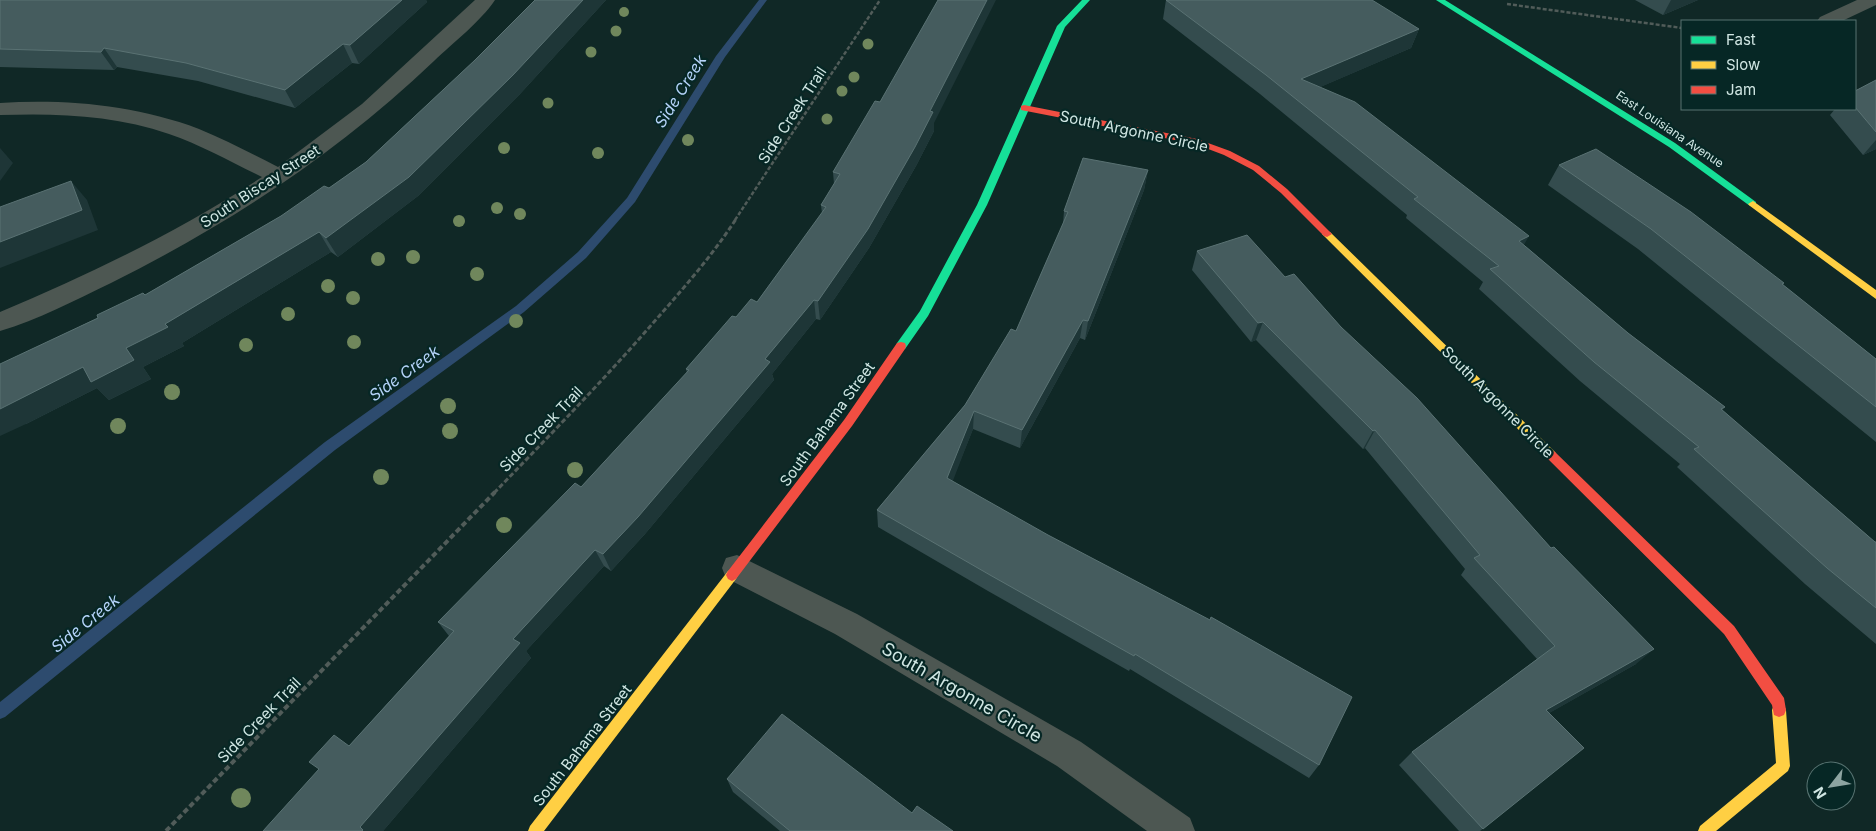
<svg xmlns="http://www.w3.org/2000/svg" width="1876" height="831" font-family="Inter,sans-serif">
	<rect width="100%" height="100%" fill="#102826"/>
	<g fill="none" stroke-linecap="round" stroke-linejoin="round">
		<!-- stream -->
		<path fill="#2d4b6e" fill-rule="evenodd" d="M759 0H767L725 57 635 202 586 258 524 312 335 450 5 717 0 719V702L325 442 516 306 578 252 627 198 716 56Z"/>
		<!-- path-far2 -->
		<path stroke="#515c59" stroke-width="2.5" stroke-dasharray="4 2" stroke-linecap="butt" d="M1507 4 1682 28
			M735 220 880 0"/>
		<!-- path-far1 -->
		<path stroke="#515c59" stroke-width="3" stroke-dasharray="5 2.5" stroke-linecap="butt" d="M494 493C548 437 602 382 653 323 682 290 712 256 736 219"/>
		<!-- path -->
		<path stroke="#515c59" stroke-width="4" stroke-dasharray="5.5 3" stroke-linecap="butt" d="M166 831 495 492"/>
		<!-- street -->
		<path fill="#4d5752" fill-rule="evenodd" d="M475 0H495C481 21 453 43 434 61 336 154 231 223 111 283 75 300 38 320 0 331V312C91 274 179 231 262 177 231 162 201 145 169 134 115 115 57 113 0 115V103C67 99 135 105 199 129 226 140 252 154 278 167L362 104Z
			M1857 0H1876V5L1842 21H1817L1820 17Z
			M737 555 857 614 1081 742 1190 818 1195 831H1147L1057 766 835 634 726 578 722 568 726 558Z"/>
		<!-- fast -->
		<path fill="#16e098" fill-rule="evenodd" d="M1082 0H1090L1065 27 987 205 928 316 905 349H897L896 346 897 343 920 311 977 205 1057 26Z
			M1436 0H1445L1675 143 1756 202V206H1750L1669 147Z"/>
		<!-- slow -->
		<path fill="#ffcf43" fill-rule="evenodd" d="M1753 201 1876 290V299L1750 206 1748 204Z
			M1327 231 1330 232 1555 452 1557 455 1555 458H1547L1324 236 1322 234Z
			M732 569 736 571 738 575 736 579 544 831H528L530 826 728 571Z
			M1779 703 1784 705 1786 710 1790 766 1788 771 1716 831H1698L1700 826 1776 763 1772 710 1774 705Z"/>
		<!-- jam -->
		<path fill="#f24e42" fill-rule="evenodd" d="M1024 105 1197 139 1230 151 1259 166 1287 189 1332 234 1327 237 1324 236 1281 193 1253 170 1224 155 1195 144 1021 110V106Z
			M901 342 905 343 906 346 905 349 852 426 736 579 732 581 728 579 726 575 728 571 844 420 897 343Z
			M1551 450 1555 452 1734 626 1784 698 1786 710 1784 715 1779 717 1774 715 1772 705 1724 634 1547 458 1545 455 1547 452Z"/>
	</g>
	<!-- trees -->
	<g fill="#70875c">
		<circle cx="624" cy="12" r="5"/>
		<circle cx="616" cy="31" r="5.5"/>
		<circle cx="868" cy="44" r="5.5"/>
		<circle cx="591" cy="52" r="5.5"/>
		<circle cx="854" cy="77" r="5.5"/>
		<circle cx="842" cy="91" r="5.5"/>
		<circle cx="548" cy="103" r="5.5"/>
		<circle cx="827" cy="119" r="5.5"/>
		<circle cx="688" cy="140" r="6"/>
		<circle cx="504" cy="148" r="6"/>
		<circle cx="598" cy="153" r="6"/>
		<circle cx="497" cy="208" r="6"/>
		<circle cx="520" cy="214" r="6"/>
		<circle cx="459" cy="221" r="6"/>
		<circle cx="413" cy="257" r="7"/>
		<circle cx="378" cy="259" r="7"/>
		<circle cx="477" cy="274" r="7"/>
		<circle cx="328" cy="286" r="7"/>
		<circle cx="353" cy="298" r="7"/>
		<circle cx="288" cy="314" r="7"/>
		<circle cx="516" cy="321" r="7"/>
		<circle cx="354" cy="342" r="7"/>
		<circle cx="246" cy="345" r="7"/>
		<circle cx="172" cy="392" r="8"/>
		<circle cx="448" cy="406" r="8"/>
		<circle cx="118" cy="426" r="8"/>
		<circle cx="450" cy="431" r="8"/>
		<circle cx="575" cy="470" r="8"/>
		<circle cx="381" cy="477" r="8"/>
		<circle cx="504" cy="525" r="8"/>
		<circle cx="241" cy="798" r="10"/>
	</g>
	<!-- wall -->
	<path fill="#344c4e" d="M0 0H426L427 2 359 64 352 63 295 108 198 81 117 67 114 70 0 67Z
		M535 0H606L520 94 418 196 338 257 331 252 182 343 184 346 143 367 151 379 109 400 97 388 26 424 6 362 145 295 329 188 366 162 475 60Z
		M1166 0 1419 29 1411 48 1320 87 1524 245 1628 333 1725 407 1722 410 1875 542H1876V644L1805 584 1677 467 1680 464 1580 381 1479 289 1483 282 1406 218 1407 215 1260 94 1163 19Z
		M1635 0H1698L1663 15Z
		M1876 80V149L1863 155 1830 115 1835 109H1855V91Z
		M880 102 934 123V131L916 166 869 248 820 320 816 319 772 374 774 380 645 534 611 571 604 566 526 651 531 658 383 831H263L349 746 449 636 438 622 581 487 687 373 686 369 736 317 757 302 822 213 821 205 834 184 833 172Z
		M1559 165 1784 283 1783 285 1876 359V442L1638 249 1548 185Z
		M1148 170 1144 190 1085 340 1080 338 1020 448 973 429 952 481 1319 765 1309 778 1130 669 1129 671 988 591 878 527 877 510 965 405 1016 331 1063 224 1064 211Z
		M1197 251 1636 664 1549 713 1584 748 1480 831H1459L1399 765 1412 752 1537 659 1461 575 1465 569 1365 448 1363 449 1256 340 1251 342 1192 270Z
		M727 779 912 813 953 831H780L733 792Z"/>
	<!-- shaded-wall -->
	<path fill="#1e3637" d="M402 0H426L427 2 359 64 350 45Z
		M583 0H606L520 94 418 196 338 257 326 238Z
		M987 0H996L934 123V131L916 166 869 248 820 320 818 301 930 111Z
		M1671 0H1698L1663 15Z
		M1419 29 1411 48 1295 98 1301 79Z
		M343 44 352 63 295 108 285 90Z
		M104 48 117 67 114 70 101 52Z
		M1876 140V149L1863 155Z
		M0 148 13 163 0 181Z
		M1148 170 1144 190 1085 340 1088 321Z
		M71 181 87 200 98 230 0 268V242Z
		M319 232 331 252 182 343 184 346 143 367 151 379 109 400 97 388 26 424 0 436V409L83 367 126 348Z
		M1529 236 1518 255 1519 241Z
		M814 300 816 319 772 374 774 380 645 534 611 571 603 554Z
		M1083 320 1080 338 1020 448 1022 430Z
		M1263 322 1256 340 1251 342 1258 323Z
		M974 411 973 429 947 496V478Z
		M1375 430 1365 448 1363 449 1373 431Z
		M595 550 604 566 526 651 531 658 383 831H362L360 827 513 639Z
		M1654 649 1636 664 1530 724 1546 710Z"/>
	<!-- building -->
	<path fill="#455c5e" stroke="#5a7273" d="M0 0H402L350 45 343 44 285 90 186 63 104 48 101 52 0 49Z
		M535 0H583L513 75 409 177 326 238 319 232 165 324 168 327 126 348 134 360 91 382 83 367 0 409V364L98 318 97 315 143 293 145 295 281 216 324 186 329 188 366 162 475 60Z
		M938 0H987L930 111 933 112 915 147 868 229 818 301 814 300 765 359 770 362 638 517 603 554 595 550 513 639 520 643 360 827 363 830 362 831H263L319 769 309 762 334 735 349 746 454 631 438 622 575 483 581 487 689 370 686 369 732 316 736 317 751 299 757 302 826 207 821 205 840 174 833 172 875 101 880 102Z
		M1166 0H1372L1419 29 1301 79 1355 102 1529 236 1519 241 1628 333 1725 407 1721 409 1875 542H1876V608L1827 568 1694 449 1699 447 1594 362 1490 269 1499 266 1414 199 1418 197 1266 75Z
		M1876 80V132L1855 107V91Z
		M1596 149 1691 212 1784 283 1782 284 1876 359V407L1651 229 1559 165Z
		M1083 158 1148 170 1088 321 1083 320 1022 430 974 411 947 478 1048 535 1210 620 1211 617 1352 697 1319 765 1135 654 1134 656 990 575 877 510 965 405 1011 329 1016 331 1068 212 1064 211Z
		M71 181 82 210 0 242V207Z
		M1247 235 1285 277 1294 274 1341 327 1417 398 1551 548 1554 547 1654 649 1546 710 1584 748 1483 829 1412 752 1555 646 1474 558 1480 555 1375 430 1373 431 1263 322 1258 323 1197 251Z
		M782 714 912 813 917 806 953 831H790L727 779Z"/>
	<g text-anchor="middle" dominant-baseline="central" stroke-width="4.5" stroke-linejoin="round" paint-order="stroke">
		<!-- far-street labels -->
		<g font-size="12" fill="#d0e6e3" stroke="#062725">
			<text transform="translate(1670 129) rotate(34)">East Louisiana Avenue</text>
		</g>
		<!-- street labels -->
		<g font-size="15" fill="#d0e6e3" stroke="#062725">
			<text transform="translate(792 115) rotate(-57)">Side Creek Trail</text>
			<text transform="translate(1134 131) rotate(12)">South Argonne Circle</text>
			<text transform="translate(260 186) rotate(-33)">South Biscay Street</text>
			<text transform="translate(1498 402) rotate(45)">South Argonne Circle</text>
			<text transform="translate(827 424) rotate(-54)">South Bahama Street</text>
			<text transform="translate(541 429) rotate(-46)">Side Creek Trail</text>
			<text transform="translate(259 720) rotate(-46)">Side Creek Trail</text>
			<text transform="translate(582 745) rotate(-52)">South Bahama Street</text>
		</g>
		<!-- water labels -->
		<g font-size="16" font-style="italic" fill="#b5d3f9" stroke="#062725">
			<text transform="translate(680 91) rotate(-58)">Side Creek</text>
			<text transform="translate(404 373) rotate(-36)">Side Creek</text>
			<text transform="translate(85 623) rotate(-39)">Side Creek</text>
		</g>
		<!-- near-street labels -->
		<g font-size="18" fill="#d0e6e3" stroke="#062725">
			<text transform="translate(962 692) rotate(30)">South Argonne Circle</text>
		</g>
	</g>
	<!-- legend -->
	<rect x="1681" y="20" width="175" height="90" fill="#062725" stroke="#577371"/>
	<rect x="1691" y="36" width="25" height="8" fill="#16e098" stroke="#577371"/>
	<text x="1726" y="45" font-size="15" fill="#d0e6e3">Fast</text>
	<rect x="1691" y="61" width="25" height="8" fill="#ffcf43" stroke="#577371"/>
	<text x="1726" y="70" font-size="15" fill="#d0e6e3">Slow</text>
	<rect x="1691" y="86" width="25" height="8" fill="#f24e42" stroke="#577371"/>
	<text x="1726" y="95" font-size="15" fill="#d0e6e3">Jam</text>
	<!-- north arrow -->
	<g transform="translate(1831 786) rotate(239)"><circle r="24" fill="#062725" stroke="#577371"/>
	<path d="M0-4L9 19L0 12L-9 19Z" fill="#8da4a1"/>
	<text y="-8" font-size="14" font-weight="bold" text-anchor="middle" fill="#d0e6e3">N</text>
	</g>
</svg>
